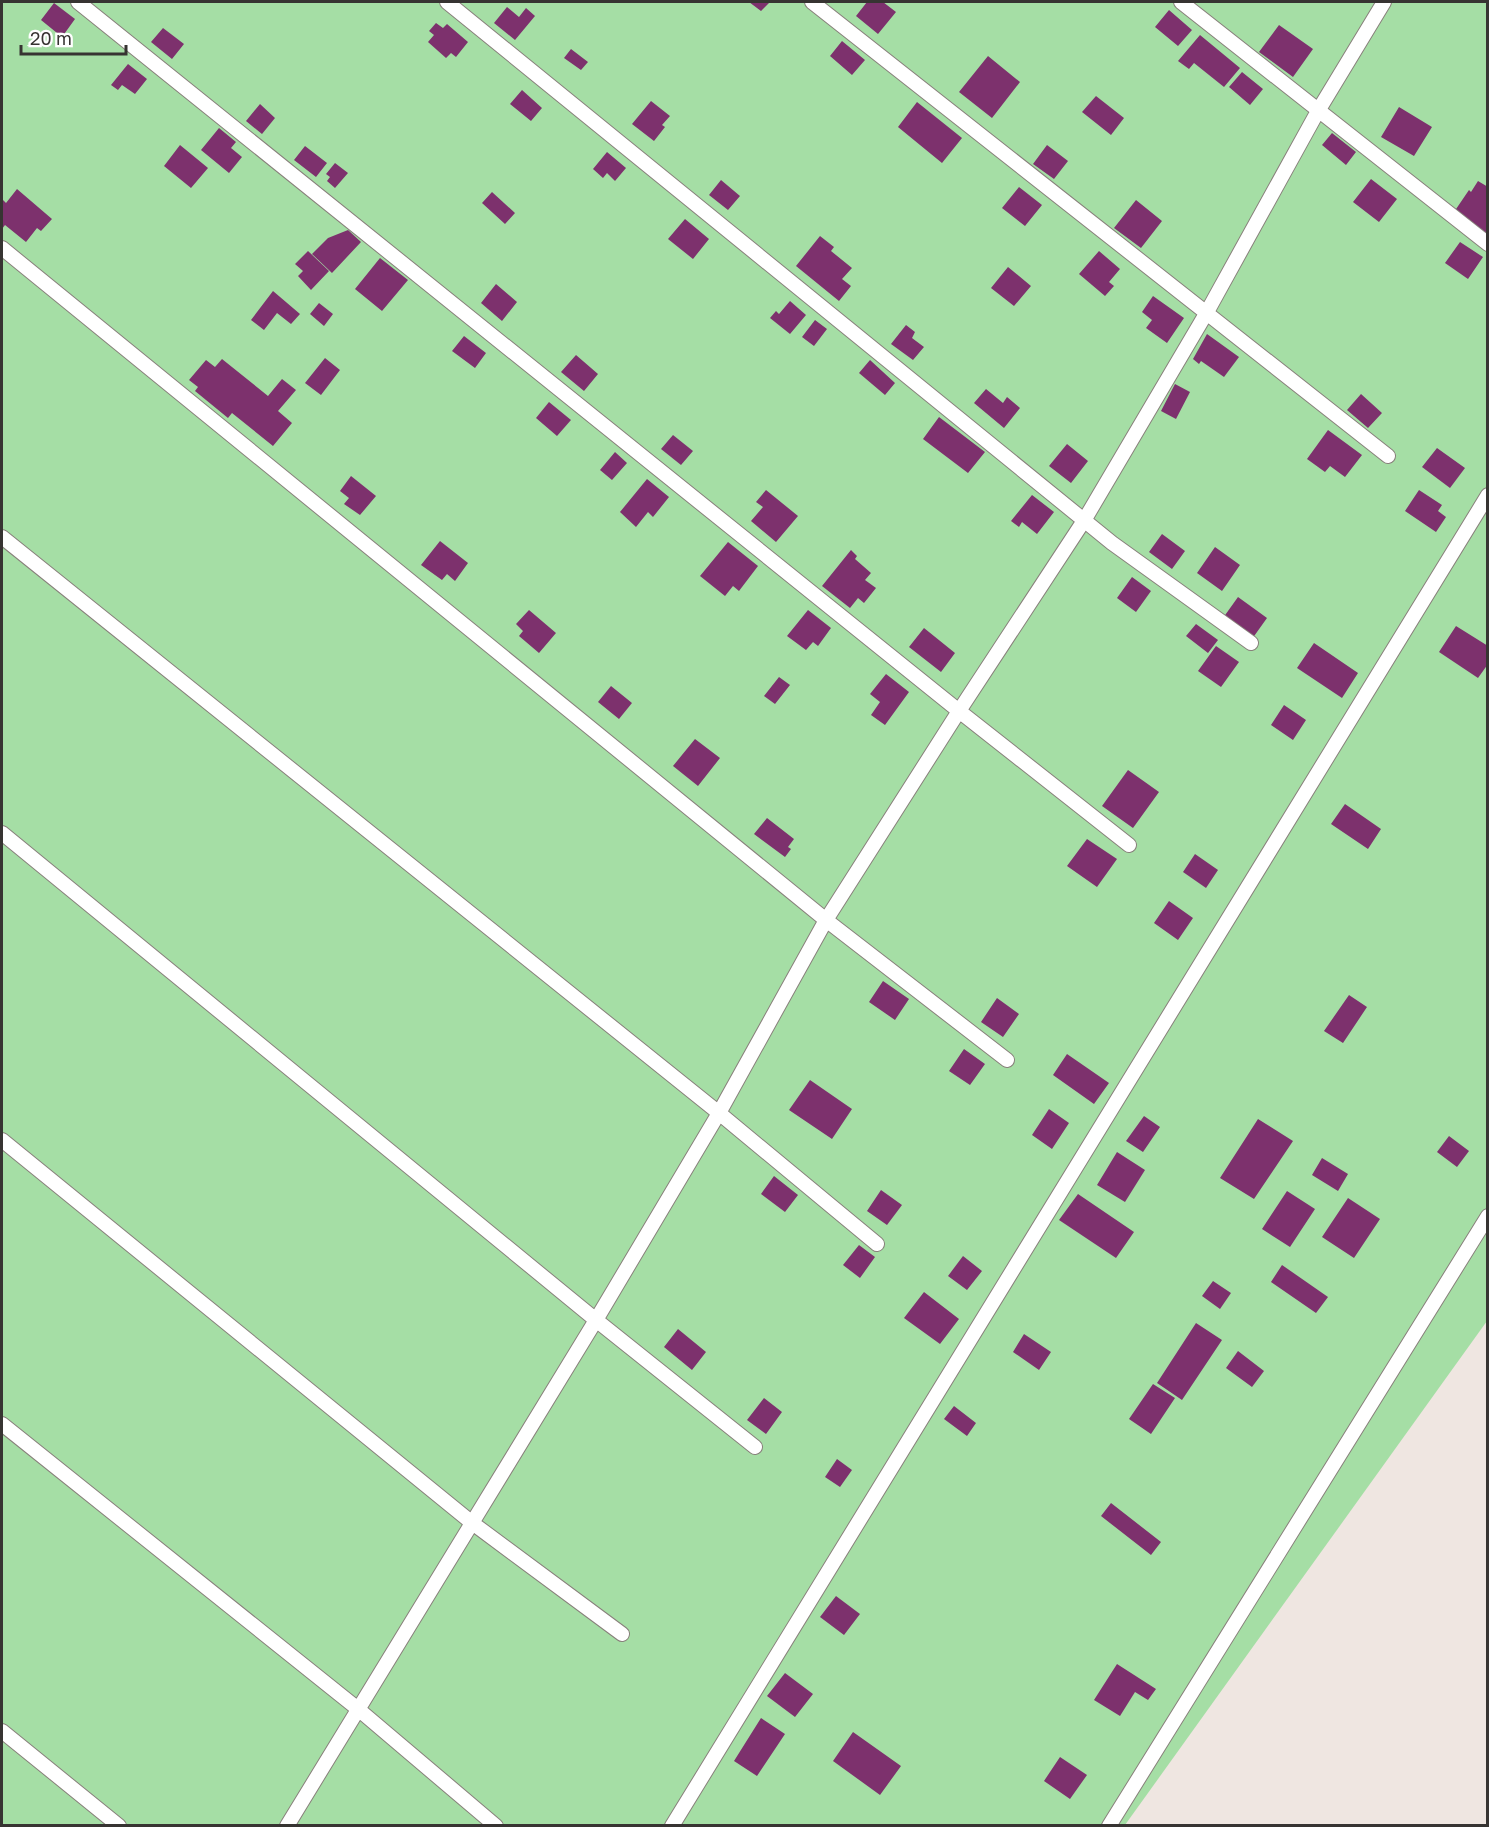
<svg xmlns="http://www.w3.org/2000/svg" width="1489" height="1827" font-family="'Golos Text',sans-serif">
	<rect width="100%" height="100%" fill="#efe6e1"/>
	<!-- green -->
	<path fill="#a5dea5" d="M2 2H1487V1321L1125 1825 2 1826Z"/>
	<!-- building -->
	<path fill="#7d316d" d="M749 2H770L761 11Z
		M867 2H883L896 12 878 34 856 16Z
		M54 3 75 19 62 37 41 20Z
		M507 7 519 17 526 8 535 16 515 40 494 23Z
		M1169 10 1192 30 1178 46 1155 27Z
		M436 23 443 28 447 24 468 42 456 57 451 53 446 58 428 42 434 35 429 31Z
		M1279 25 1313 49 1293 77 1259 52Z
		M163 28 184 44 172 59 151 42Z
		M1200 35 1240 68 1224 87 1194 63 1189 69 1178 61Z
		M842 41 865 60 852 75 830 56Z
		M571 49 588 62 581 70 564 58Z
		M988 56 1020 82 992 118 959 92Z
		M128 64 147 79 135 94 122 85 118 90 111 85Z
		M1242 72 1263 89 1250 105 1229 87Z
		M522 90 542 108 531 121 510 104Z
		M1096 96 1124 118 1111 135 1082 112Z
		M651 101 670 116 662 125 665 127 654 141 632 124Z
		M917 102 962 138 942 163 898 127Z
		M260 104 275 118 262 134 246 121Z
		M1399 107 1432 127 1414 156 1381 137Z
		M219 128 236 142 231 148 242 157 229 173 201 150Z
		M1332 133 1356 152 1346 165 1322 145Z
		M180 145 208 168 191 188 164 166Z
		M1047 145 1068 161 1054 179 1033 164Z
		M305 146 327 163 316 177 294 160Z
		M607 152 626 168 615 181 607 173 603 178 593 169Z
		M335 163 348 173 335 188 327 181 330 177 326 174Z
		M1371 179 1397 199 1379 222 1353 202Z
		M721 180 740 196 728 210 709 195Z
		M1478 181 1488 187V235L1454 212 1469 190 1471 192Z
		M1019 187 1042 205 1025 226 1002 208Z
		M17 189 52 219 41 231 37 228 26 242 5 225 2 229V199L6 203Z
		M492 192 515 213 505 224 482 203Z
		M1136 200 1162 221 1141 248 1114 228Z
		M685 219 709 239 693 259 668 239Z
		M348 230 361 242 332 273 312 254 328 238Z
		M820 236 834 247 831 251 852 268 842 279 851 286 839 301 796 266Z
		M1460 242 1483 257 1468 279 1445 263Z
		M308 251 329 271 311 290 298 276 303 271 295 264Z
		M1099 251 1120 269 1109 282 1114 286 1105 296 1079 274Z
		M380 258 408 280 382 311 355 289Z
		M1008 267 1031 286 1014 306 991 288Z
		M496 284 517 302 502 321 481 303Z
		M273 291 300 314 291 324 277 313 264 330 251 320Z
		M1153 296 1184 318 1167 343 1146 328 1152 320 1142 312Z
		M790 301 806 315 790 334 770 318 776 311 779 314Z
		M319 303 333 314 324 326 310 314Z
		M815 320 827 329 814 346 802 337Z
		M906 325 915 332 912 338 924 347 913 360 891 344Z
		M1207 334 1239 357 1224 377 1201 361 1199 364 1193 359Z
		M464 336 486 353 475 368 452 351Z
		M576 355 598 374 584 391 561 372Z
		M325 358 340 370 321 395 305 383Z
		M222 359 268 396 282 379 296 390 278 411 292 423 273 446 232 413 228 418 195 391 198 387 189 380 206 360 215 367Z
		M870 360 895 383 885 395 859 373Z
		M1175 384 1190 392 1176 419 1161 411Z
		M986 389 1003 403 1007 397 1020 408 1004 428 974 403Z
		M1361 394 1382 413 1368 428 1347 410Z
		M549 402 571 420 557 436 536 418Z
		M939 417 985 452 968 473 923 439Z
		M1328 430 1362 455 1345 477 1330 466 1325 472 1307 459Z
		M673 435 693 451 681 465 661 449Z
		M1067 444 1088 461 1071 483 1049 466Z
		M1437 448 1465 468 1450 488 1422 467Z
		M615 452 627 463 612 480 600 470Z
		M351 476 376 496 360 515 344 504 349 498 340 491Z
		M647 479 669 497 653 517 648 512 636 527 620 512Z
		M766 490 798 516 776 542 751 521 763 507 756 502Z
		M1419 490 1442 505 1438 511 1446 517 1436 532 1405 511Z
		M1032 495 1054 512 1037 534 1022 522 1019 527 1011 521Z
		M1162 534 1185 551 1172 569 1149 552Z
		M440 541 468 563 455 581 447 574 442 580 421 565Z
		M728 542 758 566 739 591 733 586 725 596 700 576Z
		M1215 547 1240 565 1222 591 1197 573Z
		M851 550 857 556 855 559 871 573 865 580 876 588 864 603 858 598 850 608 822 586Z
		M1132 577 1151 591 1136 612 1117 598Z
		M1238 597 1267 618 1252 639 1223 618Z
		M529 610 556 633 539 653 519 636 523 631 516 624Z
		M808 610 831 628 818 646 813 642 806 650 787 636Z
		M1196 624 1218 640 1208 653 1186 636Z
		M1456 626 1488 646V664L1478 678 1439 652Z
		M924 628 955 653 941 672 909 647Z
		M1314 643 1358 673 1342 698 1297 668Z
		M1216 646 1239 662 1221 687 1198 671Z
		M886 674 909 692 885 725 871 715 880 702 870 694Z
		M779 677 790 685 775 704 764 696Z
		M611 686 632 703 619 719 598 702Z
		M1284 705 1306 720 1293 740 1271 725Z
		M695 739 720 758 698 786 673 766Z
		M1128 770 1159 792 1133 828 1102 806Z
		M1345 804 1381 829 1368 849 1331 824Z
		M767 818 794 839 788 847 791 849 785 857 754 834Z
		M1087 839 1117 859 1097 887 1067 866Z
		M1195 854 1218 870 1206 888 1183 872Z
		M1169 901 1193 918 1178 940 1154 923Z
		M883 981 909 999 895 1020 869 1002Z
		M1349 995 1367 1007 1343 1043 1324 1031Z
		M997 998 1019 1014 1003 1037 981 1022Z
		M964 1049 985 1064 970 1085 949 1071Z
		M1067 1054 1109 1083 1094 1104 1053 1075Z
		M810 1080 852 1109 832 1139 789 1110Z
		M1049 1109 1069 1123 1052 1149 1032 1135Z
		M1144 1116 1160 1127 1143 1152 1126 1141Z
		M1258 1119 1293 1141 1254 1199 1220 1178Z
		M1449 1136 1469 1151 1457 1167 1437 1152Z
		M1117 1152 1145 1170 1125 1202 1097 1185Z
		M1322 1158 1348 1174 1338 1191 1312 1175Z
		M774 1176 798 1195 785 1212 761 1194Z
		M881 1190 902 1205 887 1225 867 1211Z
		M1287 1191 1315 1209 1290 1247 1262 1229Z
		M1078 1194 1134 1232 1116 1258 1059 1220Z
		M1348 1198 1380 1219 1354 1258 1322 1237Z
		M859 1245 875 1257 860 1278 843 1265Z
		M963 1256 982 1271 967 1290 948 1276Z
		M1282 1265 1328 1297 1316 1313 1271 1282Z
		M1213 1281 1231 1293 1220 1309 1202 1296Z
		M924 1292 959 1319 940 1344 904 1318Z
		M1196 1323 1222 1340 1182 1400 1157 1383Z
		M678 1329 706 1352 692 1370 664 1347Z
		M1024 1334 1051 1352 1039 1370 1013 1352Z
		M1238 1351 1264 1371 1252 1387 1226 1368Z
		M1153 1384 1175 1398 1151 1434 1129 1419Z
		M764 1398 782 1412 766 1434 747 1420Z
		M954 1406 976 1423 967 1436 944 1419Z
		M837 1459 852 1470 840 1487 825 1477Z
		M1111 1503 1161 1542 1151 1555 1101 1516Z
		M836 1596 860 1614 844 1635 820 1617Z
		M1117 1664 1156 1689 1148 1700 1135 1692 1120 1716 1094 1700Z
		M785 1673 813 1694 795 1717 767 1696Z
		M761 1718 785 1734 757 1776 734 1761Z
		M853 1732 901 1766 880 1795 833 1761Z
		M1060 1757 1087 1775 1070 1799 1044 1781Z"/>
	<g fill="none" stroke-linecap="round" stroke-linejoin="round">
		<!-- service casing -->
		<g stroke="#88807b" stroke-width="16">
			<path id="service" d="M78 2 959 711 1129 845
				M447 2 1112 543 1251 643
				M812 2 1388 456
				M1181 2 1488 244
				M2 248 826 920 1007 1060
				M2 537 719 1113 877 1244
				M2 833 596 1320 755 1447
				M2 1140 471 1522 622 1634
				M2 1424 358 1709 496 1826
				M2 1731 119 1826
				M287 1826 596 1320 719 1113 826 920 959 711 1085 519 1207 312 1318 111 1384 2
				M672 1826 1488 495
				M1109 1826 1488 1216"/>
		</g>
		<!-- service -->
		<use href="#service" stroke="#fff" stroke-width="14"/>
	</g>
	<!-- border -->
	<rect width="1489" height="1827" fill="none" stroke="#373432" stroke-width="6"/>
	<!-- scale -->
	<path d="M21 45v9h105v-9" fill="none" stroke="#373432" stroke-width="3"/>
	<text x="30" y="45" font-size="18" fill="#373432" stroke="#ffffff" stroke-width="4.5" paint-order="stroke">20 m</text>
</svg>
